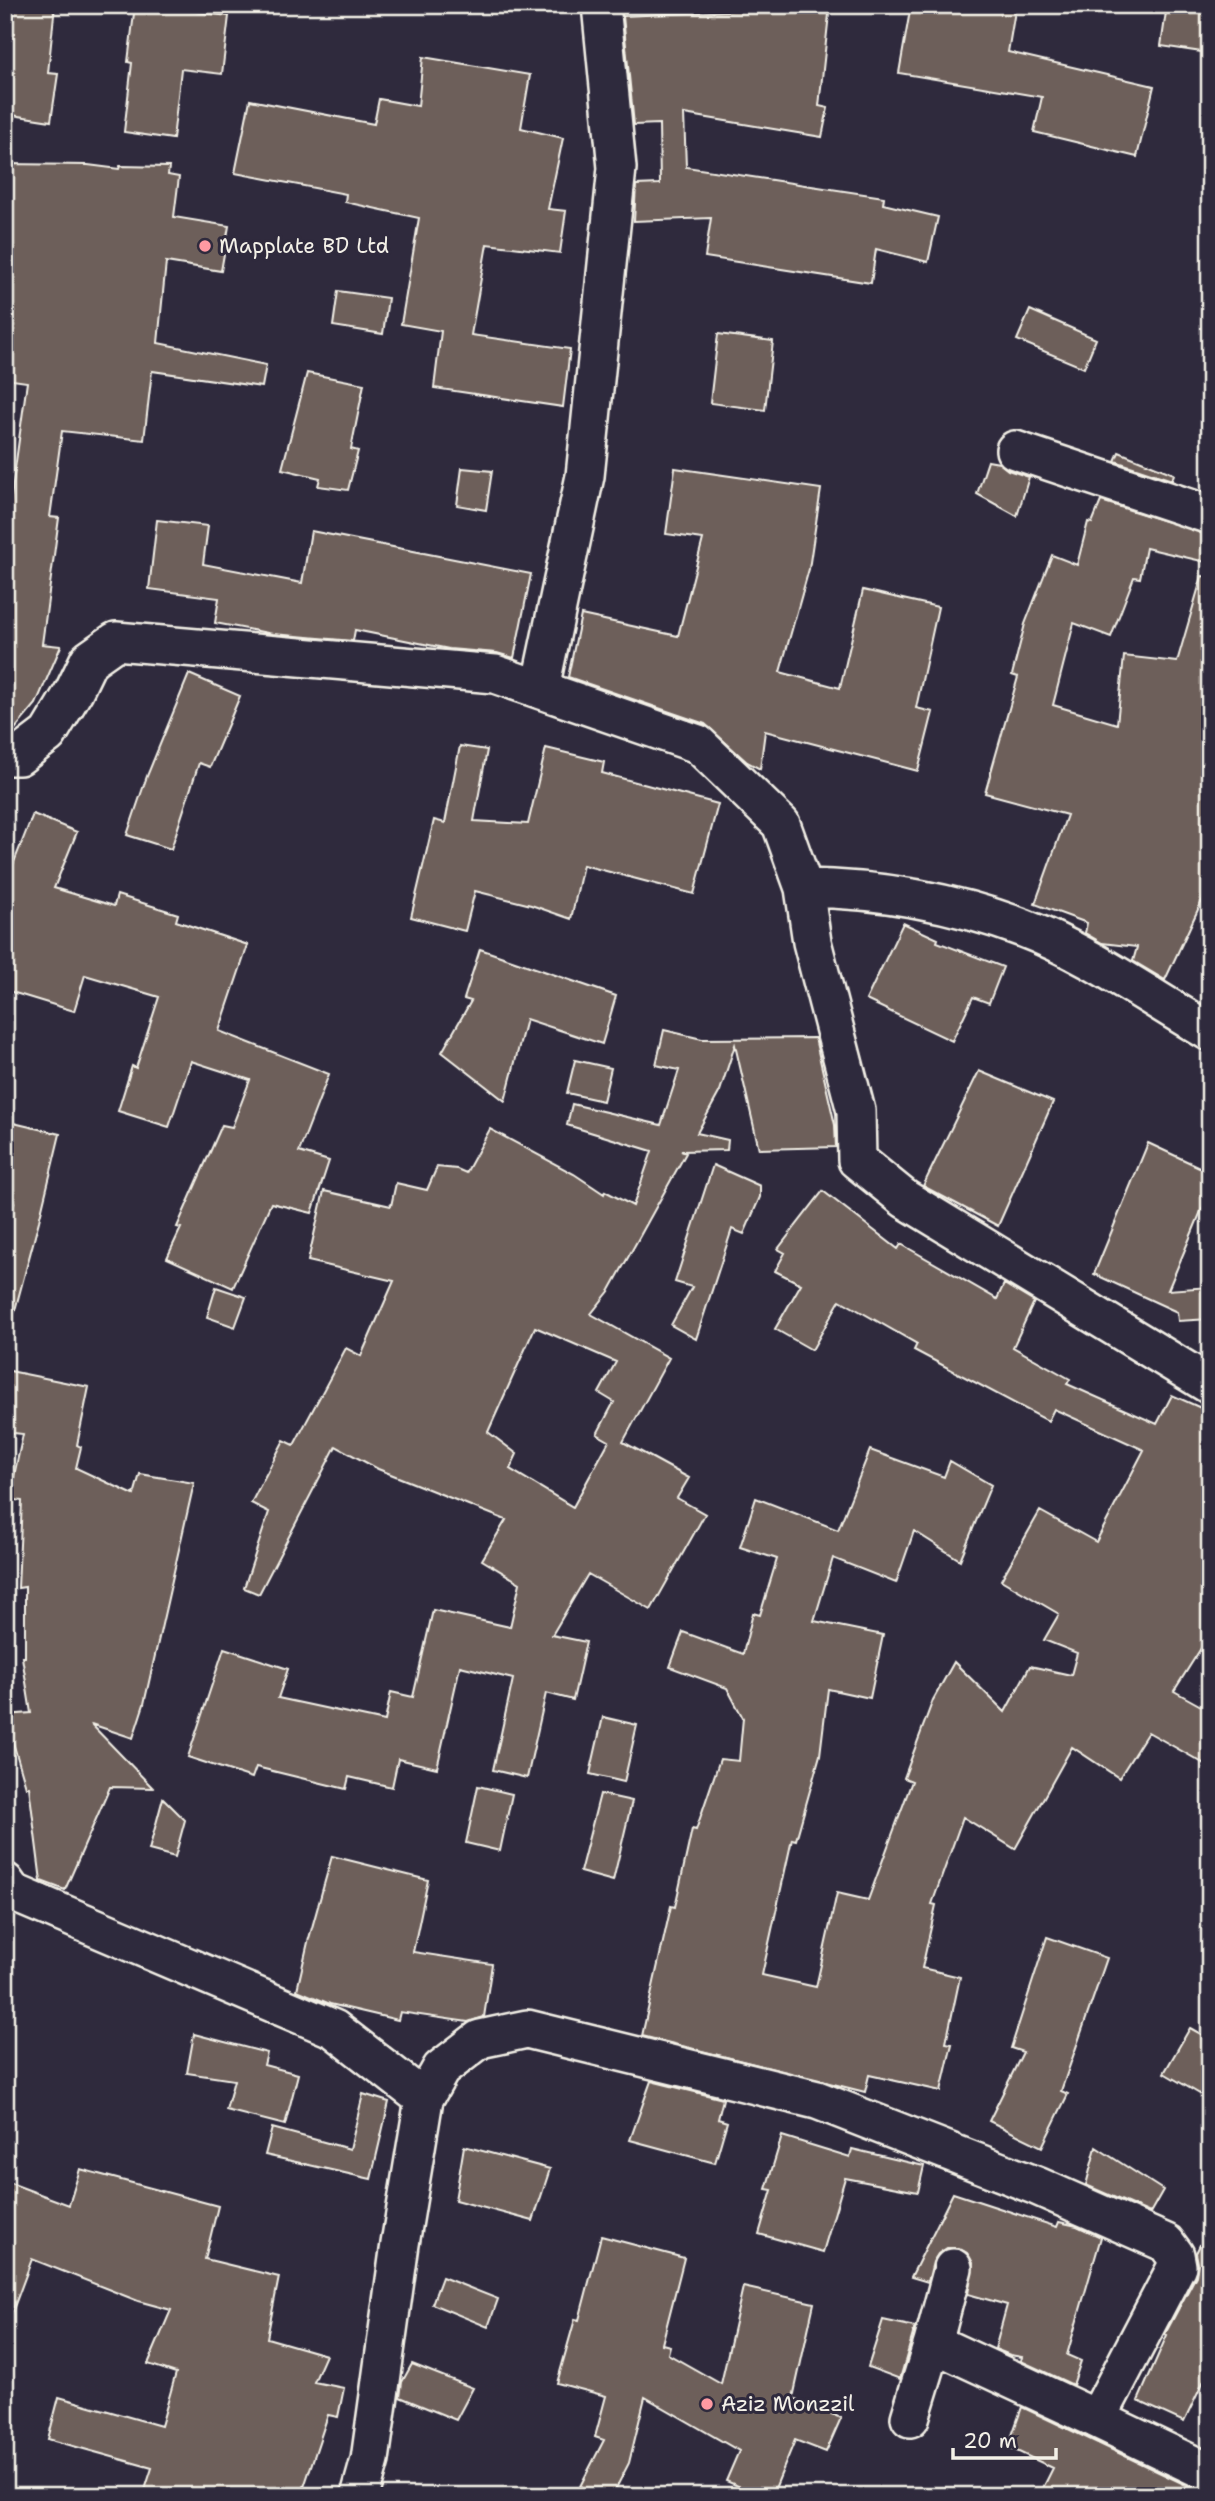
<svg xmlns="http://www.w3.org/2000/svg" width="1215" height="2501" font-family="'Shantell Sans',sans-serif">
	<rect width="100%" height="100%" fill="#2f2a3d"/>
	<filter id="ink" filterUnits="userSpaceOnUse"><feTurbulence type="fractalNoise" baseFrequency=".0143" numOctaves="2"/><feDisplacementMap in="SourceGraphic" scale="14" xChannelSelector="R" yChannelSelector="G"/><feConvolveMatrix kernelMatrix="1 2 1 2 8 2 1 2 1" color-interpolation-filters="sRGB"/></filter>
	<g filter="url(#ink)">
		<!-- building -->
		<path fill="#6d5e5a" stroke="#f4f1e8" stroke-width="2" fill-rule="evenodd" d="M5 5H55L48 73 58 74 51 121 5 114Z
			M135 5 229 16 222 74 181 69 173 139 124 132 132 63 128 62Z
			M776 5H830L819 106 828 108 822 137 684 114 686 167 884 197 883 204 938 217 928 262 876 249 871 283 705 257 711 218 634 221 636 185 660 184 659 124 634 125 623 16 776 9Z
			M911 5H1016L1008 52 1154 86 1137 157 1034 132 1042 97 899 73Z
			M1167 5H1209L1202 52 1161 46Z
			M423 57 530 75 521 128 563 138 548 209 566 211 560 253 487 244 471 335 570 349 563 407 434 388 441 331 401 324 419 218 345 202 346 194 235 173 250 100 374 124 379 99 418 106Z
			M5 164 88 165 119 169 120 166 169 167 168 175 179 177 174 217 229 226 221 271 166 262 158 343 266 365 262 387 152 371 144 440 62 431 50 517 59 518 42 644 61 646 36 704 10 735H5V511L9 512 27 382 5 379Z
			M338 291 388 298 383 334 333 326Z
			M1030 310 1096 339 1084 368 1017 340Z
			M718 334 773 341 765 410 710 403Z
			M307 373 364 384 351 449 358 451 348 490 318 486 320 478 282 469Z
			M1119 452 1174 474 1172 480 1115 461Z
			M988 461 999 463 1008 470 1029 477 1017 516 977 494Z
			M462 468 492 471 486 510 457 505Z
			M675 468 821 489 809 569 780 672 840 688 863 590 938 607 916 708 933 712 918 771 765 731 760 769 747 762 705 724 568 677 581 615 678 636 703 539 666 534Z
			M1101 501 1210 535V563L1146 548 1140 578 1134 577 1111 637 1074 623 1053 705 1117 724 1124 656 1177 662 1202 576 1210 577V884L1165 980 1133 961 1137 947 1102 943 1085 933 1087 923 1035 904 1067 815 985 793 1018 677 1012 675 1025 624 1052 555 1077 565 1088 522 1092 523Z
			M157 520 208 526 203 564 302 583 311 531 531 574 514 658 497 653 449 649 355 630 353 641 273 634 215 623 219 598 149 589Z
			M189 674 240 696 210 767 199 763 171 849 127 835 147 776Z
			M460 746 487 750 474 821 528 824 546 748 604 762 602 773 718 804 694 894 583 865 571 919 531 905 475 891 465 931 411 917 434 820 445 823Z
			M33 814 77 832 54 888 114 906 117 895 178 914 176 921 248 945 219 1031 329 1074 299 1152 329 1161 312 1213 271 1203 233 1288 167 1258 181 1228 177 1227 222 1125 232 1127 250 1080 191 1061 169 1127 118 1111 132 1066 136 1068 159 997 85 975 74 1011 5 990V885Z
			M903 923 938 939 937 942 1003 967 989 1003 973 997 952 1041 866 1000Z
			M480 949 616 996 602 1044 526 1019 505 1101 442 1052 471 1001 464 999Z
			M664 1030 702 1039 815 1038 835 1125 836 1147 759 1149 735 1045 720 1091 697 1133 728 1140 727 1150 681 1151 686 1153 610 1290 591 1314 669 1358 623 1442 689 1478 677 1498 705 1514 651 1610 588 1574 552 1635 586 1642 573 1700 546 1693 527 1778 493 1770 513 1679 460 1666 437 1768 398 1759 392 1787 349 1777 346 1789 256 1767 252 1778 188 1757 224 1648 288 1669 278 1698 385 1721 391 1692 413 1697 433 1610 510 1627 520 1583 482 1560 506 1520 378 1469 336 1446 259 1594 244 1588 269 1512 251 1503 284 1440 294 1445 346 1348 361 1356 394 1281 308 1261 324 1191 391 1206 396 1183 427 1190 437 1167 457 1169 466 1173 490 1129 574 1174 604 1194 605 1191 633 1206 652 1151 567 1125 572 1104 661 1125 679 1070 656 1065ZM535 1327 616 1362 599 1393 614 1402 597 1434 609 1441 573 1507 510 1469 517 1454 488 1432Z
			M575 1060 611 1068 603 1101 567 1093Z
			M979 1071 1053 1102 998 1226 923 1186Z
			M5 1121 60 1134 39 1221 14 1314 5 1313V1235L14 1203 5 1201Z
			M1148 1143 1210 1172V1190L1168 1290 1210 1287V1319L1178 1321 1177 1312 1094 1274Z
			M713 1165 760 1186V1197L744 1234 732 1229 696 1339 671 1325 692 1287 675 1282Z
			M823 1191 898 1249 901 1244 997 1299 1004 1284 1034 1302 1013 1347 1070 1379 1067 1384 1157 1424 1172 1395 1210 1412V1634L1174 1691 1210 1711V1767L1148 1732 1119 1778 1072 1747 1015 1849 963 1817 932 1904 936 1905 922 1968 960 1977 946 2043 952 2044 941 2091 869 2075 865 2092 642 2036 671 1906 675 1907 692 1829 696 1830 720 1759 739 1761 743 1718 727 1688 670 1667 683 1632 743 1654 753 1613 760 1615 777 1559 740 1547 756 1498 838 1530 870 1450 944 1477 950 1461 991 1485 960 1560 914 1531 896 1583 833 1558 814 1621 883 1635 870 1698 828 1689 820 1755 796 1840 792 1839 762 1975 816 1987 837 1893 868 1900 912 1781 904 1778 933 1700 954 1662 1005 1712 1030 1666 1071 1675 1077 1653 1044 1640 1059 1614 1001 1580 1040 1511 1096 1542 1144 1450 1054 1409 1048 1421 914 1350 917 1344 840 1300 812 1350 775 1329 801 1284 775 1271 785 1253 778 1249Z
			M216 1287 246 1297 235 1327 207 1317Z
			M5 1370 89 1387 77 1445 81 1447 76 1468 134 1495 140 1474 194 1483 144 1704 133 1738 91 1724 153 1788 110 1787 65 1890 41 1881 29 1787H26L5 1715 31 1713 22 1657H25V1587L18 1588 22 1501 9 1499 23 1434 5 1432Z
			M603 1717 637 1725 624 1782 590 1774Z
			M478 1786 512 1794 500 1851 466 1843Z
			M600 1794 632 1801 613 1881 580 1872Z
			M163 1798 185 1820 175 1857 149 1850Z
			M332 1856 428 1880 413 1952 492 1964 484 2017 468 2022 400 2012 398 2020 330 2004 297 1990 308 1942Z
			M1047 1937 1107 1958 1061 2091 1068 2094 1042 2147 989 2121 1023 2052 1011 2048Z
			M1190 2028 1210 2039V2100L1164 2073Z
			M194 2034 267 2053 264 2065 298 2074 285 2125 226 2110 234 2080 187 2073Z
			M651 2081 723 2099 718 2119 727 2122 715 2163 630 2140Z
			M363 2094 389 2102 371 2179 265 2155 272 2128 350 2149Z
			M782 2136 850 2157 852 2149 924 2166 918 2192 845 2178 823 2252 759 2234 772 2190 766 2189Z
			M464 2146 550 2169 533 2221 455 2200Z
			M1096 2147 1163 2190 1150 2213 1086 2185Z
			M80 2169 218 2206 205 2259 279 2277 267 2338 326 2355 314 2382 344 2388 338 2417 328 2415 301 2496H143L152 2468 48 2439 59 2397 161 2426 176 2373 148 2364 171 2310 138 2301 32 2259 8 2323H5V2181L69 2205Z
			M953 2193 1057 2227 1059 2222 1077 2226 1101 2237 1067 2355 1081 2361 1073 2385 1021 2361 1022 2357 1010 2355 995 2349 1007 2305 968 2294 973 2263 967 2253 958 2248H947L938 2254 933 2262 928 2282 911 2277Z
			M1210 2225V2368L1184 2422 1138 2401 1167 2335 1165 2334 1196 2276 1198 2263 1196 2253Z
			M601 2236 684 2258 662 2344 670 2346 668 2354 721 2384 743 2287 814 2303 793 2398 841 2418 826 2452 795 2440 772 2496H762L726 2481 739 2451 645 2397 629 2463 612 2496H575L604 2440 595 2437 606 2396 557 2383 575 2319 579 2320Z
			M442 2277 498 2299 488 2327 432 2304Z
			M883 2320 915 2327 900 2379 868 2367Z
			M412 2364 473 2388 456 2420 400 2397 402 2382Z
			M1022 2407 1186 2485 1206 2496H1039L1053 2468 1008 2447Z"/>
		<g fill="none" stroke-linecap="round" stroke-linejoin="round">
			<!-- minor casing -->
			<g stroke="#f4f1e8" stroke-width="42">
				<path id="minor" d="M1015 450 1210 515
					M540 688 585 476 617 168 601 5
					M5 756H19L48 734 74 691 89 660 116 641 495 674 698 744 781 824 804 888 812 942 856 1111 857 1160 905 1199 1210 1385
					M804 888C878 889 954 902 1023 928 1089 953 1149 997 1210 1032
					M5 1882 12 1892 334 2029 424 2099 400 2244 370 2460 360 2496
					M424 2099 441 2069 480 2039 527 2029 817 2100 1037 2186 1166 2243 1175 2255 1177 2266 1097 2419 1210 2473
					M953 2268 933 2343 1097 2419
					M910 2418 933 2343"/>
			</g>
			<!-- minor -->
			<use href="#minor" stroke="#2f2a3d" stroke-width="37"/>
		</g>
	</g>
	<!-- markers -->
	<g fill="#ff9aa2" stroke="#2f2a3d" stroke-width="2.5">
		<circle cx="205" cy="246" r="7"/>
		<circle cx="707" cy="2404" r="7"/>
	</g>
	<g text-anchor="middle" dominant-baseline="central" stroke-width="6" stroke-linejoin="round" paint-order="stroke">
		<!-- poi labels -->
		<g font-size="21" fill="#f4f1e8" stroke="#2f2a3d" text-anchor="start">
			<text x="219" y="246">Mapplate BD Ltd</text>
			<text x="721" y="2404">Aziz Monzzil</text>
		</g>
	</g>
	<!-- margin -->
	<rect width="1215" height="2501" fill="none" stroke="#2f2a3d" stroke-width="28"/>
	<rect x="14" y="14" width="1187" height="2473" fill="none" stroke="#f4f1e8" stroke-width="2.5" filter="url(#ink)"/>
	<!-- scale -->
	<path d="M953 2448v10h103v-10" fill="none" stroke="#f4f1e8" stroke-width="3.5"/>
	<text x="963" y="2448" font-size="21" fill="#f4f1e8" stroke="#2f2a3d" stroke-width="5" paint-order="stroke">20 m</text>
</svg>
